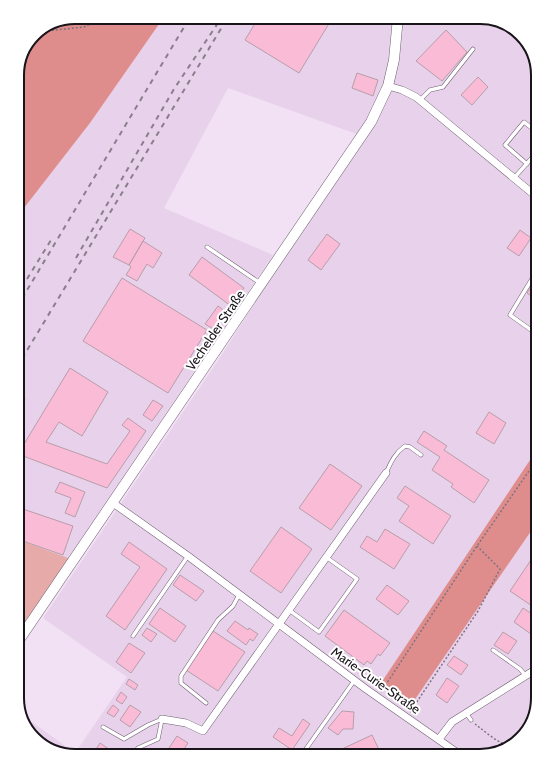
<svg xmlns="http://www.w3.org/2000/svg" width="555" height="773" font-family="Cabin,sans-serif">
	<rect width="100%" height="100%" fill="#f2e0f4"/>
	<!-- built -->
	<path fill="#e8d1eb" d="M164 17H484L509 25 530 46 538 75V699L530 727 509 748 481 756H71L46 748 25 727 21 714 75 753 127 677 43 618 217 362 362 136 228 88 164 208 273 255 68 558 17 539V217L90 123Z"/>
	<!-- green -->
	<path fill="#e6aaa8" d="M17 539 68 558 70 565 17 635Z"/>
	<!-- forest -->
	<path fill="#df8d8c" d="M75 17H164L90 123 17 217V71L36 31Z
		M538 448V521L409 708 379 686Z"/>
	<!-- building -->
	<path fill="#fabbd6" stroke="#b79ea9" d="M259 17H333L299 73 245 40Z
		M446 30 467 52 442 81 416 61Z
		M357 73 378 80 373 96 352 88Z
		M478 77 488 87 472 105 461 95Z
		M130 229 145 238 129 265 113 257Z
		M520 230 531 238 519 256 507 248Z
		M327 234 340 244 321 270 308 260Z
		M143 241 162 253 153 268 147 264 137 281 126 275 131 267 129 265Z
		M202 257 244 288 231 306 189 275Z
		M538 277V301L527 293Z
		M122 278 207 330 168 393 83 341Z
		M218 306 227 313 215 330 205 324Z
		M70 368 108 392 82 436 59 422 46 442 107 464 130 431 122 425 128 418 146 431 107 488 18 454Z
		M20 395H23L25 399 18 410 17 400Z
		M538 396V414L530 408Z
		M153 400 163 406 152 421 143 415Z
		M489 412 506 423 494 444 476 433Z
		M424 431 447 446 444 450 489 480 474 503 451 487 453 484 432 470 440 457 417 442Z
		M330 464 362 486 331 530 299 508Z
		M17 468 23 472 17 482Z
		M60 482 85 492 75 517 65 513 71 498 55 492Z
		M405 486 451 516 433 544 399 521 409 506 397 498Z
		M17 507 73 526 63 555 17 539Z
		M281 527 312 549 281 593 250 571Z
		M385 529 410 544 394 569 360 547 367 536 377 542Z
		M129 542 167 569 125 630 106 616 140 567 121 554Z
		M533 557 538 560V610L510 591Z
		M180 575 204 591 196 601 173 585Z
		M387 585 409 601 398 615 376 599Z
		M160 608 186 626 175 642 149 624Z
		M523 608 538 618V639L514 622Z
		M344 610 390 643 380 656 378 654 371 664 367 661 364 665 325 636Z
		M235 621 248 630 249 628 258 634 253 641 250 639 246 645 227 631Z
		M147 628 157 634 151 642 142 635Z
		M213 631 245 652 218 691 186 670Z
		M503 632 517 641 508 654 494 645Z
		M129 643 145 653 131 673 116 662Z
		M454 656 468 665 461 675 447 665Z
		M447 678 459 686 447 703 436 695Z
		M129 679 138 685 135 690 126 684Z
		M121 692 127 697 122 704 116 700Z
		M113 705 119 710 114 717 107 713Z
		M130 705 141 712 130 727 120 720Z
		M342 711 354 712 353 729H343L338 735 328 728Z
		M303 719 310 724 292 750 273 737 279 728 292 736Z
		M372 735 382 756H327Z
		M177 736 188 743 180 755 169 748Z
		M100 743 116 754 114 756H102L95 751Z"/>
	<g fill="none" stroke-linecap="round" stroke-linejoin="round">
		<!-- service casing -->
		<g stroke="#6f6071" stroke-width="4.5">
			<path id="service" d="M420 100 430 90 443 87 473 49
				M527 164 505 145 524 122 538 133
				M514 178 538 151
				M207 247 260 283
				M538 335 510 315 538 269
				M386 473C391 462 395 453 405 446L410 447 421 455
				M289 610 319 632 357 579 326 557
				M133 636 188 556
				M493 650 520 669 526 676
				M206 703 181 683V676L218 620 233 606 239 595
				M466 713 471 720
				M103 727 124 739 148 725 162 719
				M133 756 138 748 158 739 162 719
				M301 756 354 681"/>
		</g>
		<!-- minor casing -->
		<g stroke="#6f6071" stroke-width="8">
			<path id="minor" d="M388 86 402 90 416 97 538 198
				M113 503 188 556 366 689 462 756
				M162 719 186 723 203 731 386 473
				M439 739 452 722 538 668"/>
		</g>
		<!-- secondary casing -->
		<g stroke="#6f6071" stroke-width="11">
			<path id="secondary" d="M17 643 371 122 388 86 394 60 398 17"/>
		</g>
		<!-- path -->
		<path stroke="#7e727f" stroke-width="1.5" stroke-dasharray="2 2" stroke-linecap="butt" d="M36 32 84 27 105 17
			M381 692 477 546 538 458
			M410 712 478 611 500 569 477 546
			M475 724C486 732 498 744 511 746"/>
		<!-- service -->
		<use href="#service" stroke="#fff" stroke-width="3.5"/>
		<!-- minor -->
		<use href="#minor" stroke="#fff" stroke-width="7"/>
		<!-- secondary -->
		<use href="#secondary" stroke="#fff" stroke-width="10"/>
		<!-- rail -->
		<path stroke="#8a7e8c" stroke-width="2" stroke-dasharray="5 5" stroke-linecap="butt" d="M76 258 174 89 222 17
			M27 279 51 240
			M17 307 190 17
			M17 367 228 17"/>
	</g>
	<g text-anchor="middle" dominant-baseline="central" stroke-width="4" stroke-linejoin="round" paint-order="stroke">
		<!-- street labels -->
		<g font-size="13" fill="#19131a" stroke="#fff">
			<text transform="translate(215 330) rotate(-56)">Vechelder Straße</text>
			<text transform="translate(376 680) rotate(35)">Marie-Curie-Straße</text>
		</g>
	</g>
	<!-- crop -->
	<path d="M0 0H555V773H0ZM75 24H480A51 51 0 0 1 531 75V698A51 51 0 0 1 480 749H75A51 51 0 0 1 24 698V75A51 51 0 0 1 75 24Z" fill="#fff" fill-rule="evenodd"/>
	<path fill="none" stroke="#19131a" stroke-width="2" d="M75 24H480A51 51 0 0 1 531 75V698A51 51 0 0 1 480 749H75A51 51 0 0 1 24 698V75A51 51 0 0 1 75 24Z"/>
</svg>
